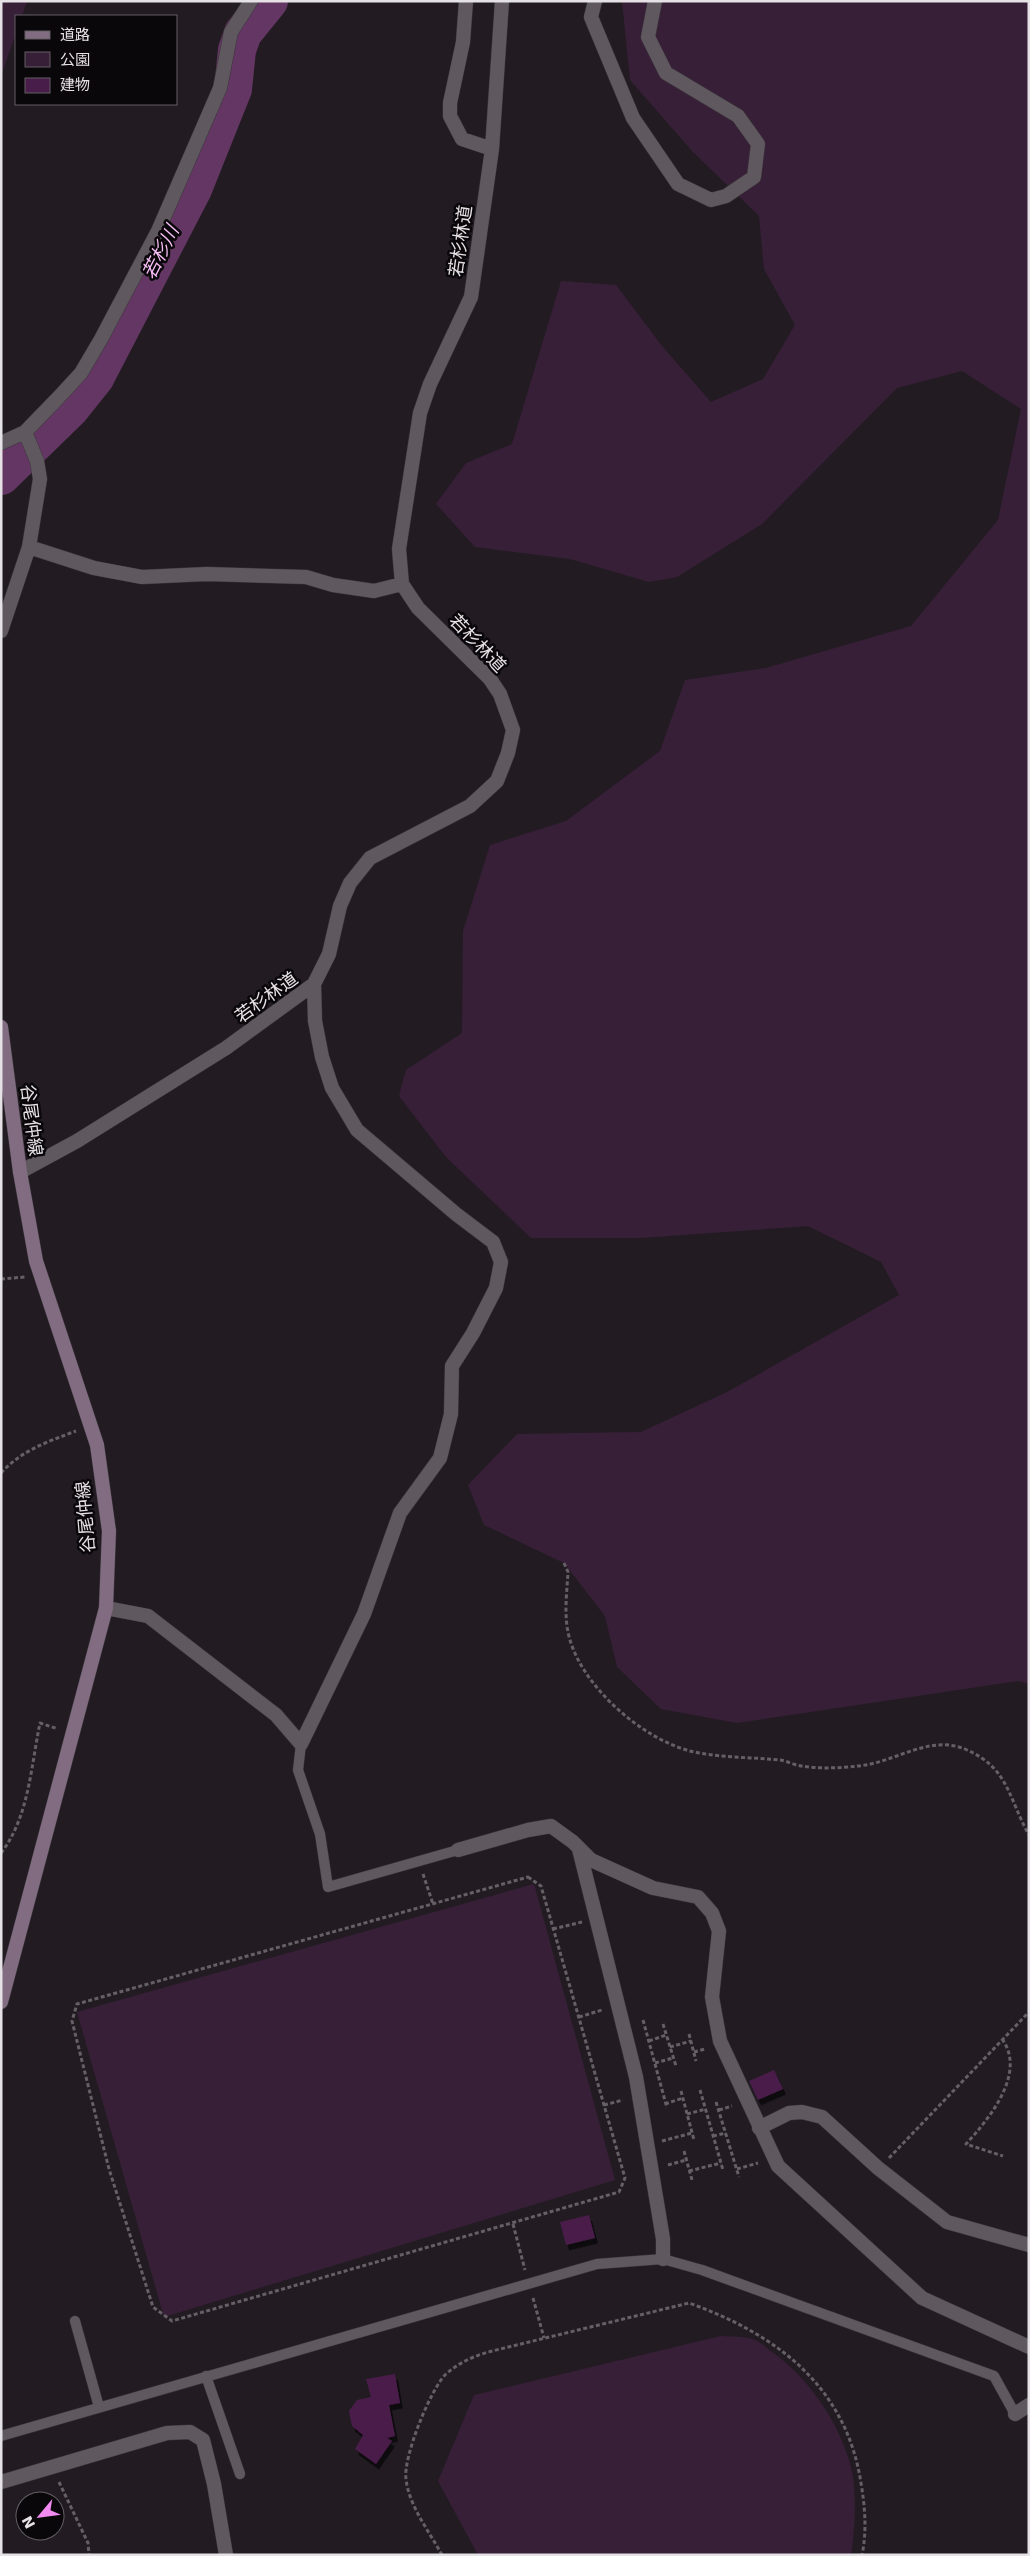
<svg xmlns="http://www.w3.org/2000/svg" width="1030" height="2556" font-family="'DejaVu Sans','Noto Sans JP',sans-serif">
	<defs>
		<filter id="shadow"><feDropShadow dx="3" dy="5.5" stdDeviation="0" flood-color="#0009"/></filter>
	</defs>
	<rect width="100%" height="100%" fill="#221c22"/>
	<!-- green -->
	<path fill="#381f38" d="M1 1H27L22 16H16V33L1 76Z
		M622 1H1029V1684L1018 1681 737 1723 661 1709 617 1667 605 1616 564 1563 484 1525 468 1485 517 1434 641 1432 727 1392 899 1295 881 1262 808 1226 640 1238H531L446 1157 399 1096 406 1070 462 1033 463 931 490 845 566 821 660 751 685 680 766 668 911 626 998 520 1021 409 962 371 897 388 762 524 677 577 649 582 570 559 475 547 436 504 466 463 512 444 561 281 616 285 662 346 711 402 763 379 795 325 764 269 759 216 692 151 630 80Z
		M534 1884 615 2180 164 2317 77 2012Z
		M721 2336C731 2337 742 2336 752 2339 757 2340 763 2345 768 2349 805 2374 836 2417 849 2460 858 2489 855 2526 851 2555H478L438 2481 474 2395Z"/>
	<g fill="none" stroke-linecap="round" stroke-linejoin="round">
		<!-- river -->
		<path stroke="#633663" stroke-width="38" d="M1 476 71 408 95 378 193 189 233 89 237 50 243 33 269 1"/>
	</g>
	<!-- building -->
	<path fill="#481d49" filter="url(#shadow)" d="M774 2070 783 2089 758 2100 749 2081Z
		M589 2215 595 2238 566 2245 560 2222Z
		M395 2374 400 2403 389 2405 395 2436 387 2438 392 2441 376 2464 355 2449 363 2435 352 2426 349 2411 357 2400 371 2397 366 2379Z"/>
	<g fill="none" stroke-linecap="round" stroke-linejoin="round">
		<!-- service casing -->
		<g stroke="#3b373b" stroke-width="11">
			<path id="service" d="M301 1744 298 1770 320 1834 328 1887 458 1850
				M75 2321 99 2407
				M206 2376 240 2474
				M1 2436 597 2264 663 2259 702 2270 994 2376 1015 2414"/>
		</g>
		<!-- pedestrian casing -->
		<g stroke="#3b373b" stroke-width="15">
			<path id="pedestrian" d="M579 1849 636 2077 663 2239V2259
				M458 1850 528 1830 551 1826 573 1842 591 1860 653 1888 698 1897 712 1913 719 1931 712 1997 720 2041 778 2166 922 2298 1029 2347
				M759 2128 789 2113 802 2112 822 2117 878 2168 947 2222 1029 2245
				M1015 2414 1029 2405"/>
		</g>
		<!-- minor casing -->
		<g stroke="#3b373b" stroke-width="15">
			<path id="minor" d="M466 1 463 42 450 103V116L462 139 492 149
				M595 1 591 17 633 118 678 184 711 200 726 196 754 177 758 144 738 116 666 73 648 37 655 1
				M1 443 25 432 58 398 81 373 101 339 158 231 220 88 231 32 251 1
				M29 547 94 568 142 577 207 574 306 577 333 585 374 591 402 584
				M1 631 29 547 40 479 37 461 25 432
				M20 1172 77 1141 226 1048 314 984 329 954 340 906 350 883 370 858 470 806 497 781 508 753 513 730 500 694 490 679 418 608 402 584 399 549 420 413 430 384 471 297 492 149 502 1
				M106 1608 148 1616 276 1715 301 1744 364 1614 400 1513 440 1458 451 1414 452 1366 473 1333 496 1288 501 1262 493 1242 456 1214 357 1130 332 1088 322 1057 315 1021 314 984
				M1 2482 167 2433 190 2432 203 2440 214 2484 226 2555"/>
		</g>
		<!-- secondary casing -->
		<g stroke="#3b373b" stroke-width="15">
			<path id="secondary" d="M1 1027 20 1172 36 1261 97 1445 109 1531 106 1608 1 2002"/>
		</g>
		<!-- path -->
		<path stroke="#656065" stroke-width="3" stroke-dasharray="4 2.5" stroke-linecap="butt" d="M1 1279 25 1277
			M1 1473C22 1450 47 1442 76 1431
			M564 1563 568 1572C567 1591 564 1613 568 1632 578 1683 640 1738 690 1751 719 1758 750 1757 780 1760 787 1761 794 1765 801 1766 819 1769 841 1768 858 1766 895 1763 930 1733 967 1750 1009 1768 1009 1800 1029 1835
			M1 1853C29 1817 31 1766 40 1723L58 1729
			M423 1874 433 1904
			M528 1877 541 1886 625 2178 619 2192 172 2321 153 2307 109 2169 72 2021 77 2004Z
			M553 1929 582 1922
			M579 2017 602 2010
			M643 2020 667 2108
			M663 2024 676 2066
			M689 2034 696 2061
			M1002 2039C1027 2073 989 2119 966 2144L1003 2156
			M649 2041 666 2035
			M670 2047 691 2041
			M694 2052 705 2049
			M655 2063 673 2058
			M700 2090 723 2170
			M681 2091 694 2140
			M716 2102 739 2177
			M665 2104 683 2098
			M604 2105 623 2100
			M719 2110 732 2106
			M687 2114 706 2109
			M713 2136 726 2133
			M662 2141 692 2133
			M684 2151 692 2180
			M889 2158 1029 2012
			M668 2165 686 2160
			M737 2169 758 2163
			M689 2171 721 2163
			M513 2224 525 2270
			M533 2298 544 2338
			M59 2482 88 2543 89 2555
			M442 2555C429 2531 409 2506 406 2479 403 2457 430 2391 445 2375 458 2363 472 2357 488 2352L689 2303C776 2334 846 2386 861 2483 865 2507 867 2531 862 2555"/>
		<!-- service -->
		<use href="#service" stroke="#5f585f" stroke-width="10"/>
		<!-- pedestrian -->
		<use href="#pedestrian" stroke="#5f585f" stroke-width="14"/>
		<!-- minor -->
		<use href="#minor" stroke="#5f585f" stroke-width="14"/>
		<!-- secondary -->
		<use href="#secondary" stroke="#826c82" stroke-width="14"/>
	</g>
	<g text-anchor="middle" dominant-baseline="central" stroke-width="5" stroke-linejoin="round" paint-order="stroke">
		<!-- street labels -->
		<g font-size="18" fill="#e5e1e5" stroke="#0a070a">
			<text transform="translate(460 241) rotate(-82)">若杉林道</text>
			<text transform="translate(478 643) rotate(46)">若杉林道</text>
			<text transform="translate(266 997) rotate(-36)">若杉林道</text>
			<text transform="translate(32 1120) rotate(83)">谷尾仲線</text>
			<text transform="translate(85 1517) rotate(-95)">谷尾仲線</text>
		</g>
		<!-- water labels -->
		<g font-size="19" font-style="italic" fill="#f8bff7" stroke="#0a070a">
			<text transform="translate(160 252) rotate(-63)">若杉川</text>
		</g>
	</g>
	<!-- border -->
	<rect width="1030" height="2556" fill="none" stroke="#e5e1e5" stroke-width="5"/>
	<!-- legend -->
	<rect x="15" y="15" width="162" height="90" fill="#0a070a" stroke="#625e62"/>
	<rect x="25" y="31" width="25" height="8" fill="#826c82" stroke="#625e62"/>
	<text x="60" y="40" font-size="15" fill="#e5e1e5">道路</text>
	<rect x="25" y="52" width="25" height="15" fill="#381f38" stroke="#625e62"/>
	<text x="60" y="65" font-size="15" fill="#e5e1e5">公園</text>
	<rect x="25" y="78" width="25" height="15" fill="#481d49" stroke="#625e62"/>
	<text x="60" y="90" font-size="15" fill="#e5e1e5">建物</text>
	<!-- north arrow -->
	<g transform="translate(40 2516) rotate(241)"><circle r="24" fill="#0a070a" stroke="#625e62"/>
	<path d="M0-4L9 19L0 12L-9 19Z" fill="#f28af2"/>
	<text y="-8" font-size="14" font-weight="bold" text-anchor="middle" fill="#e5e1e5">N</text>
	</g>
</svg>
